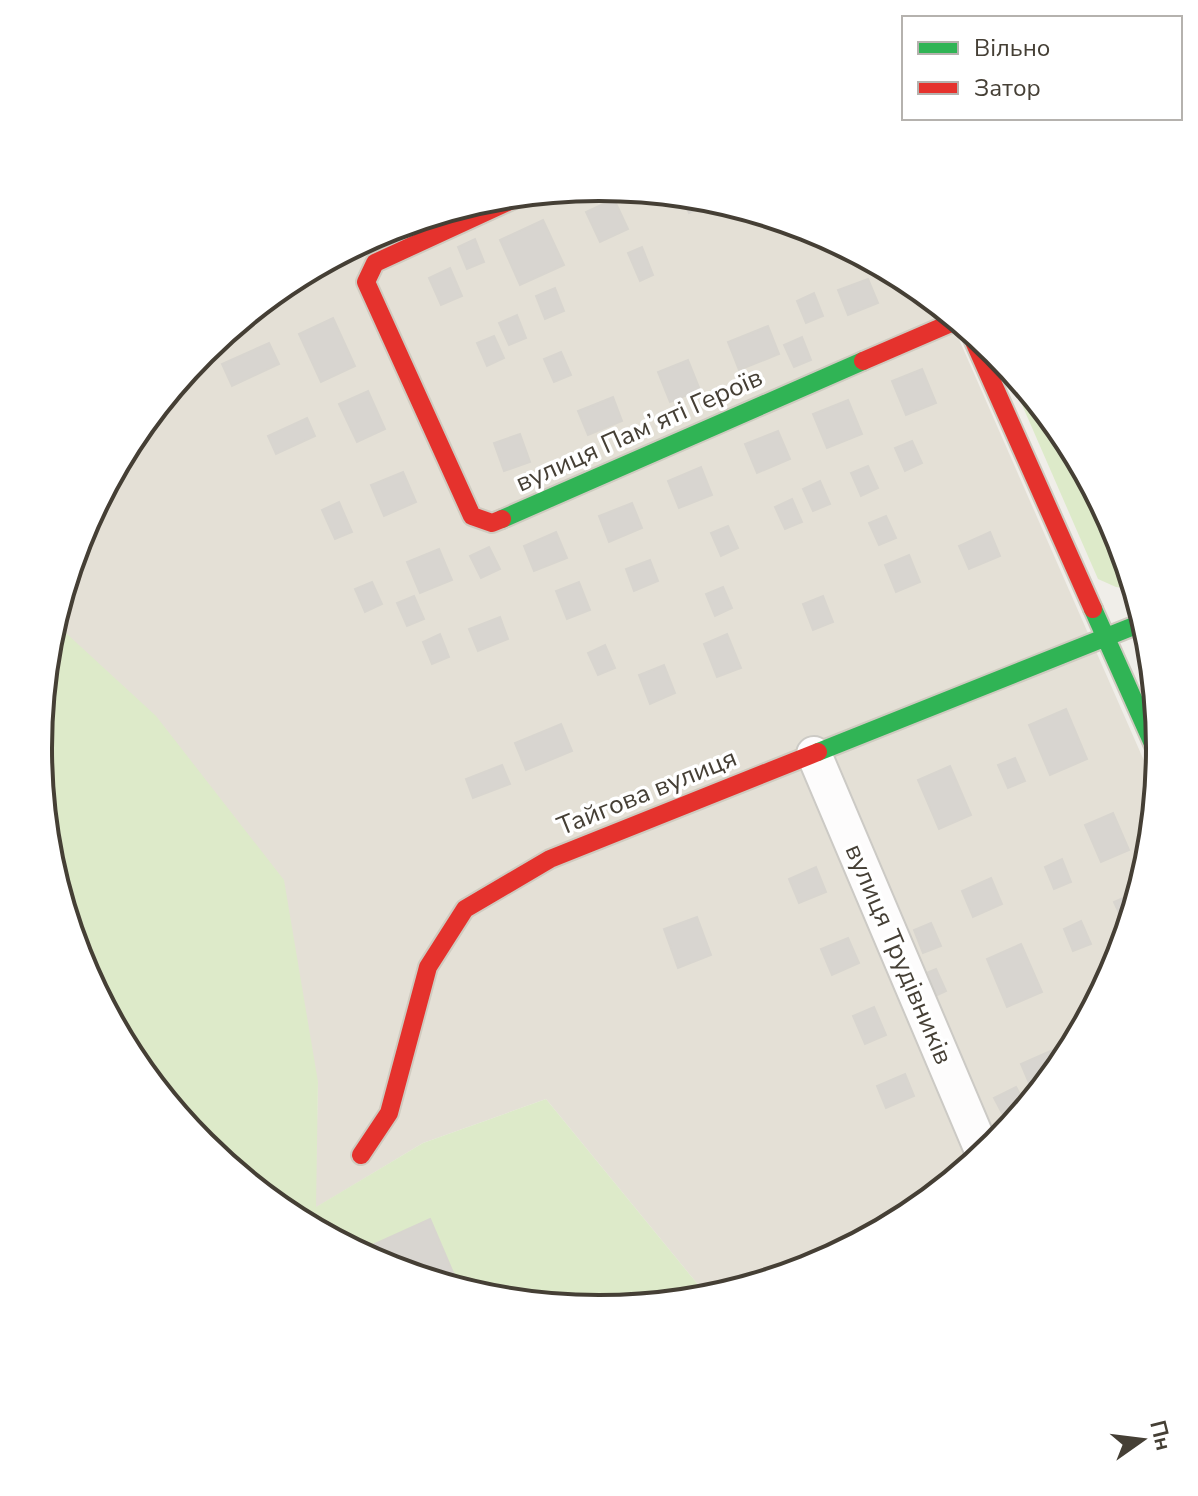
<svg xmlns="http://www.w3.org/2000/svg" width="1198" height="1496" font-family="'Nunito Sans',sans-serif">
	<rect width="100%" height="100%" fill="#f0eee9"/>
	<!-- residential -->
	<path fill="#e4e0d6" d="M599 187 709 198 814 230 911 282 947 312 1156 788 1149 858 1117 963 1065 1060 995 1145 910 1215 813 1266 709 1298 546 1099 423 1143 315 1208 318 1082 54 622 81 533 133 436 203 351 288 281 385 230 490 198Z"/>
	<!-- green -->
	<path fill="#ddeac9" d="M1002 359 1066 437 1117 534 1134 589 1116 587 1098 579Z
		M54 622 156 716 284 880 318 1082 316 1207 423 1143 546 1099 709 1298 599 1309 489 1298 384 1266 287 1214 202 1144 132 1059 81 962 49 857 38 748 49 638Z"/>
	<!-- building -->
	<path fill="#d8d5d0" stroke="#d8d5cf" stroke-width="2" d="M681 195 709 198 716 200 689 213Z
		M614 199 628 229 600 242 586 212Z
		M543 220 564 265 520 285 500 240Z
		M475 239 484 262 467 269 458 247Z
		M642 247 653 275 640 281 628 253Z
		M450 268 462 296 441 305 429 278Z
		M868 279 878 303 848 315 838 290Z
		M555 288 564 311 545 319 536 296Z
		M814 293 823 316 806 323 797 301Z
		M517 315 526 338 509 345 499 323Z
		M333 318 355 366 321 382 299 334Z
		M768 326 779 354 739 370 728 342Z
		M494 336 504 358 487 366 477 343Z
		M802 337 811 360 794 367 784 345Z
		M269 343 279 364 232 386 222 364Z
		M561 352 571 375 554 382 544 359Z
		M688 360 700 390 670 402 658 372Z
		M922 369 936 403 906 415 892 381Z
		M368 391 385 429 357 442 339 404Z
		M613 397 622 421 588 435 578 411Z
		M848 400 862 434 827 448 813 414Z
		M307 418 315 436 276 454 268 436Z
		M778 431 790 459 757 473 745 444Z
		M520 434 530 462 504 471 494 443Z
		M912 441 922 463 905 471 895 448Z
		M868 466 878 488 861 496 851 473Z
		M701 467 712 495 679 508 668 481Z
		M403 472 416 502 384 516 371 485Z
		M820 481 830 504 813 511 803 489Z
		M792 499 802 522 785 529 775 507Z
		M339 502 352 532 335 539 322 510Z
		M632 503 642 528 609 542 599 516Z
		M886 516 896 538 879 545 869 523Z
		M728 526 738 548 721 556 711 533Z
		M556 532 567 558 534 571 524 546Z
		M990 532 1000 556 969 569 959 546Z
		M489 547 500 569 481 578 470 556Z
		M439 549 452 580 420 593 407 562Z
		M909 555 920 582 896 592 885 565Z
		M650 560 658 581 634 591 626 569Z
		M372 582 382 604 365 612 355 589Z
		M579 582 590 610 567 619 556 591Z
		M723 587 732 608 715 616 706 594Z
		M414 596 424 619 407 626 397 603Z
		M823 596 833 622 813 630 803 604Z
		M500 617 508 639 478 651 469 629Z
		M440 634 449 657 432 664 423 642Z
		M727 634 741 668 717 677 704 644Z
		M605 645 615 668 598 675 588 653Z
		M664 665 675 693 650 704 639 675Z
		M1066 709 1087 759 1050 775 1029 725Z
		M561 724 572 751 526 770 515 743Z
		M1015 758 1025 781 1008 788 998 765Z
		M502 765 510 784 473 798 466 779Z
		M950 766 971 815 939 829 918 780Z
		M1113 813 1129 850 1101 862 1085 825Z
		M1062 859 1071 882 1054 889 1045 867Z
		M816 867 826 892 799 903 789 879Z
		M991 878 1002 904 973 917 962 891Z
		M1139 891 1127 931 1114 902Z
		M697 917 711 955 678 968 664 929Z
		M1081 921 1091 944 1073 951 1064 929Z
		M931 923 941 946 923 953 914 930Z
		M848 938 859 963 832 975 821 949Z
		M1021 944 1042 992 1007 1007 987 959Z
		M936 969 946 991 929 999 919 976Z
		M874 1007 886 1035 865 1044 853 1016Z
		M1064 1045 1068 1055 1065 1060 1035 1097 1021 1064Z
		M905 1074 914 1096 886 1108 877 1086Z
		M1016 1087 1025 1103 1003 1115 994 1098Z
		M1008 1123 1010 1128 995 1145 985 1132Z
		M951 1182 930 1198 927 1192Z
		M430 1219 460 1289 384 1266 357 1252Z"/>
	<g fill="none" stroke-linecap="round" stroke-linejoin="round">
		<!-- street casing -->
		<g stroke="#cccac5" stroke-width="38">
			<path id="street" d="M814 754 984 1155"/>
		</g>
		<!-- fast casing -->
		<g stroke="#cfcbc0" stroke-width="22">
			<path id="fast" d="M502 519 863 361
				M1093 609 1159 757
				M818 752 1144 622"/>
		</g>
		<!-- jam casing -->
		<g stroke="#cfcbc0" stroke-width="22">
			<path id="jam" d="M969 330 1093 609
				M863 361 958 320
				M502 519 492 523 472 516 366 282 375 263 525 194
				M361 1155 389 1113 428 967 465 909 550 859 818 752"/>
		</g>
		<!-- street -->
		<use href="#street" stroke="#fdfcfc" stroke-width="34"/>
		<!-- fast -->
		<use href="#fast" stroke="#30b455" stroke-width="18"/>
		<!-- jam -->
		<use href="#jam" stroke="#e5322d" stroke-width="18"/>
	</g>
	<g text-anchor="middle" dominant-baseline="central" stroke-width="7" stroke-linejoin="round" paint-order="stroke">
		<!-- street labels -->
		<g font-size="26" fill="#453f35" stroke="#fff">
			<text transform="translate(639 430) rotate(-24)">вулиця Памʼяті Героїв</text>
			<text transform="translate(647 792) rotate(-22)">Тайгова вулиця</text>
			<text transform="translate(899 954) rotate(67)">вулиця Трудівників</text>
		</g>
	</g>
	<!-- crop -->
	<path d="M0 0H1198V1496H0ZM52 748a547 547 0 1 1 1094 0a547 547 0 1 1-1094 0Z" fill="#fff" fill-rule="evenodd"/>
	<path fill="none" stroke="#453f35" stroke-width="4" d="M52 748a547 547 0 1 1 1094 0a547 547 0 1 1-1094 0Z"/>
	<!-- legend -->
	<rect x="902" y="16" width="280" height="104" fill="#ffffff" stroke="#b5b2ae" stroke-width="2"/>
	<rect x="918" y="42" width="40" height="12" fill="#30b455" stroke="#b5b2ae" stroke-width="2"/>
	<text x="974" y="56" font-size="24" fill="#453f35">Вільно</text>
	<rect x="918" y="82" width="40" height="12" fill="#e5322d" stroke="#b5b2ae" stroke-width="2"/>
	<text x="974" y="96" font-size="24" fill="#453f35">Затор</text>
	<!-- north arrow -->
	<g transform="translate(1142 1440) rotate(76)" stroke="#ffffff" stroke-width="6" paint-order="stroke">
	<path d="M0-6L14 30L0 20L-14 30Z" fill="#453f35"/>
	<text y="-12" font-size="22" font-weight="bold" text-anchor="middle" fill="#453f35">Пн</text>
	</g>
</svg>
